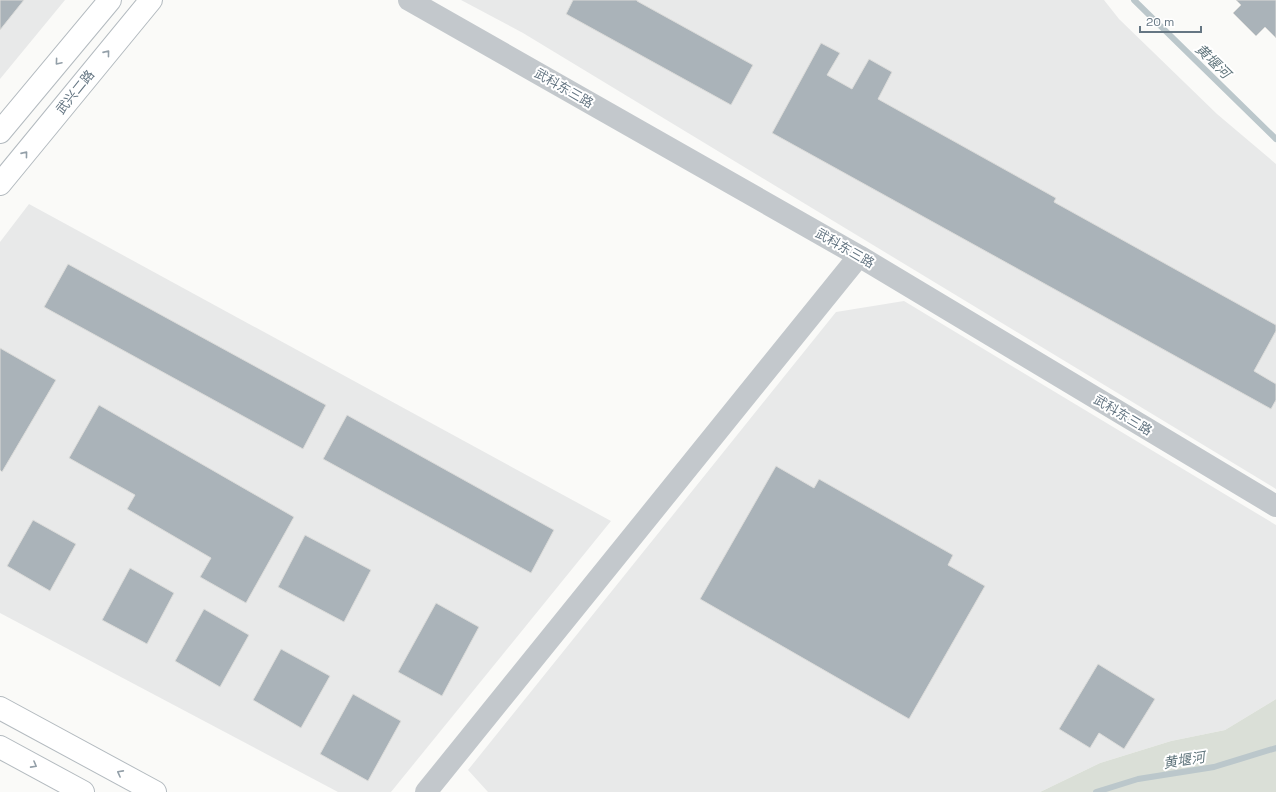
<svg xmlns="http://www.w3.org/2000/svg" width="1276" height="792" font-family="'Space Grotesk','Noto Sans SC',sans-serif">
	<rect width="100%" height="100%" fill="#fafaf8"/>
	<!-- built -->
	<path fill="#e8e9e9" d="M0 0H65L0 79Z
		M461 0H1104L1119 19 1217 114 1276 164V489L523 33Z
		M29 204 611 521 391 792H338L0 613V242Z
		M904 301 1276 525V699L1225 730 1171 741 1100 763 1040 792H488L468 770 836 312Z"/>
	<!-- green -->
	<path fill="#dadfd7" d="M1276 699V792H1040L1100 763 1171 741 1225 730Z"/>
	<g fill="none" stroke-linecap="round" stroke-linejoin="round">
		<!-- stream -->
		<path stroke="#bbc7cb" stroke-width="6" d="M1134 0 1276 139
			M1096 792 1138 779 1214 767 1276 748"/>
	</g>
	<!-- building -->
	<path fill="#aab3b9" stroke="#dcdcda" d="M0 0H24L0 30Z
		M573 0H637V1L753 65 731 105 566 14Z
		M1236 0H1276V38L1265 27 1256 36 1233 13 1241 5Z
		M821 43 840 53 827 75 852 89 869 59 892 72 878 99 1056 198 1054 202 1276 325V331L1254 371 1276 384V400L1271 409 772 133Z
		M68 264 326 405 303 449 44 307Z
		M0 348 56 380 2 472 0 470Z
		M99 405 294 517 246 603 200 577 211 558 127 509 135 495 69 458Z
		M347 415 554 530 531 573 323 459Z
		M776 466 814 488 819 479 953 555 948 565 985 586 909 719 700 599Z
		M33 520 76 544 50 591 7 566Z
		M305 535 371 570 344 622 278 587Z
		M130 568 174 593 147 644 102 620Z
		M436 603 479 627 442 696 398 672Z
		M204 609 249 635 220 687 175 661Z
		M281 649 330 676 301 728 253 700Z
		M1098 664 1155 699 1124 749 1099 733 1090 748 1059 729Z
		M353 694 401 721 368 781 320 754Z"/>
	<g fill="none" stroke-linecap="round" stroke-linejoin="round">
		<!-- secondary casing -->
		<g stroke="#b3babf" stroke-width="24">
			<path id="secondary" d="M0 132 110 0
				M0 184 151 0
				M0 708 155 792
				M0 747 83 792"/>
		</g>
		<!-- street -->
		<path stroke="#c3c8cc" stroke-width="22" d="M409 0 859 256 1276 506
			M426 792 859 256"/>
		<!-- secondary -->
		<use href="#secondary" stroke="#fff" stroke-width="22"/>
	</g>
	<!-- one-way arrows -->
	<defs><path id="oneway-chevron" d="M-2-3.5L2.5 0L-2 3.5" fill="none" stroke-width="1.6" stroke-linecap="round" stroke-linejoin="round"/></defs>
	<g stroke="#939fa8">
		<use href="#oneway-chevron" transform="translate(107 53) rotate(-51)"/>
		<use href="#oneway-chevron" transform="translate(58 62) rotate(130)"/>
		<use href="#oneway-chevron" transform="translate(25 154) rotate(-51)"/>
		<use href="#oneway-chevron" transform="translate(34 765) rotate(29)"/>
		<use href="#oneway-chevron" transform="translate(120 773) rotate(-152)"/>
	</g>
	<g text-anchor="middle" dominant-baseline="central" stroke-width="4" stroke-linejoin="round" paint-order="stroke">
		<!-- street labels -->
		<g font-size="13" fill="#657683" stroke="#fff">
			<text transform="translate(564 88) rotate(30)">武科东三路</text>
			<text transform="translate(75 92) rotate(-51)">武兴二路</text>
			<text transform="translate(845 248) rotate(30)">武科东三路</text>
			<text transform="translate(1123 415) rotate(31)">武科东三路</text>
		</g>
		<!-- water labels -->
		<g font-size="14" font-style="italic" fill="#60757c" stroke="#fff">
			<text transform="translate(1213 61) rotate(44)">黄堰河</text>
			<text transform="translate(1184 760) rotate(-9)">黄堰河</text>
		</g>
	</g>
	<!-- scale -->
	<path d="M1140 26v6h61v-6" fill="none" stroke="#657683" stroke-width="2"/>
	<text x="1146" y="26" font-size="12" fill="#657683" stroke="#ffffff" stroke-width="3" paint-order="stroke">20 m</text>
</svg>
